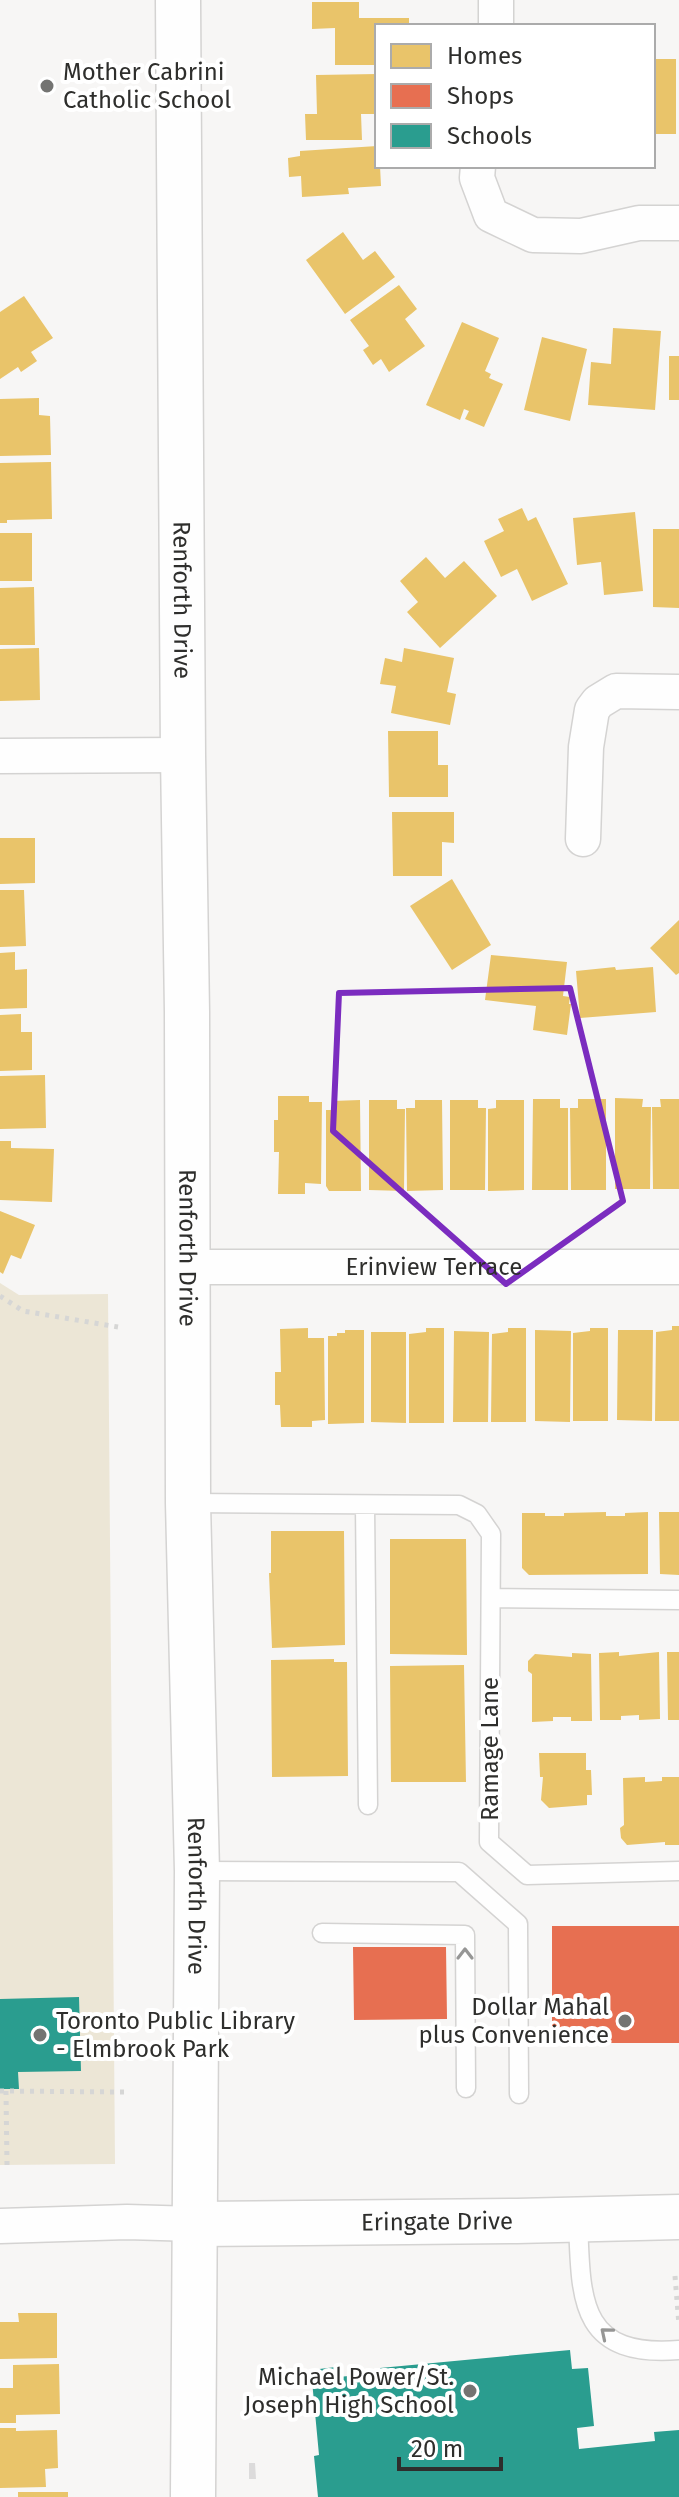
<svg xmlns="http://www.w3.org/2000/svg" width="679" height="2497" font-family="'Fira Sans',sans-serif">
	<rect width="100%" height="100%" fill="#f7f6f5"/>
	<!-- green -->
	<path fill="#ece6d6" d="M0 1283 19 1295 108 1294 115 2164 0 2165Z"/>
	<!-- homes -->
	<path fill="#e9c46a" d="M312 2H359V18H409V26H377V65H335V28L312 29Z
		M653 59H676V134H653Z
		M377 74V114H361L362 140H306L305 114H317L316 75Z
		M377 146V166H380L381 186 348 188 349 194 302 197 301 176 289 177 288 158 300 156V151Z
		M343 232 363 260 375 251 395 277 345 314 306 260Z
		M399 285 417 309 405 319 425 346 389 372 381 359 373 365 363 350 369 346 350 320Z
		M24 296 53 338 31 352 37 361 21 372 18 367 0 379V312Z
		M462 322 499 338 485 371 491 374 489 378 503 384 484 427 465 419 469 411 464 409 460 420 426 405Z
		M613 328 661 331 655 410 588 405 591 362 611 364Z
		M542 337 587 349 570 421 524 410Z
		M669 356H679V400H669Z
		M39 398V415L50 416 51 455 0 456V399Z
		M51 462 52 519 7 520V523H0V463Z
		M522 508 528 521 536 517 568 584 532 601 517 569 501 577 484 541 504 531 498 519Z
		M635 512 643 591 604 595 601 562 577 565 573 518Z
		M653 529H679V608L653 607Z
		M0 533H32V581H0Z
		M426 557 445 578 464 561 497 596 440 648 407 612 418 602 400 581Z
		M34 587 35 645H0V588Z
		M39 648 40 700 0 701V649Z
		M404 648 454 658 447 692 456 694 450 725 391 713 396 686 380 684 385 658 402 662Z
		M388 731H438V765H448V797H389Z
		M392 812H454V843L442 842V876H393Z
		M0 838H35V883L0 884Z
		M452 879 491 945 452 970 410 906Z
		M0 890H24L26 946 0 947Z
		M679 920V973L676 975 650 948Z
		M15 952V970L27 969V1008L0 1009V953Z
		M491 955 567 962 563 996 570 997 569 1004H571L567 1035 533 1030 536 1006 485 1000Z
		M615 967 616 970 653 967 656 1012 580 1018 576 971Z
		M21 1014V1032H32V1070L0 1071V1015Z
		M45 1075 46 1128 0 1129V1076Z
		M278 1096H309V1102H322L321 1184 305 1183V1194H278L279 1152H274V1120H278Z
		M615 1098 643 1099 642 1107H651L650 1189H615Z
		M533 1099H560V1108H568V1190H532Z
		M578 1099H606V1190H571L570 1108H578Z
		M660 1099H679V1189H653L652 1107H661Z
		M360 1100 361 1191H329L326 1186V1110H332V1101Z
		M369 1100H397V1109H405L404 1191 369 1190Z
		M415 1100H442L443 1190 407 1191 406 1108H415Z
		M450 1100H478V1108H486L485 1190H450Z
		M496 1100H524V1190L488 1191V1109L496 1108Z
		M0 1141H11V1148L54 1149 52 1202 0 1200Z
		M0 1211 35 1225 21 1259 11 1255 3 1274 0 1272Z
		M672 1326H679V1421H655L656 1332 672 1330Z
		M308 1328V1338H324L325 1420 312 1421V1427H281L280 1405H275V1372H281L280 1329Z
		M426 1328H444V1423H409V1334L426 1332Z
		M508 1328H526V1422H491L492 1334 508 1332Z
		M590 1328H608V1421H573V1333L590 1331Z
		M345 1330H364V1423L328 1424V1336H337V1333H345Z
		M535 1330 571 1331 570 1422 535 1421Z
		M618 1330H653L652 1421 617 1420Z
		M454 1331 489 1332 488 1422H453Z
		M371 1332H406V1423L371 1422Z
		M606 1512V1516H625V1513L648 1512V1574L529 1575 522 1568V1513H545V1516H564V1513Z
		M659 1512H679V1575L660 1574Z
		M271 1531H344L345 1645 272 1648 269 1573H271Z
		M390 1539H466L467 1655 390 1654Z
		M619 1652V1656L659 1652 660 1719 639 1720V1715L621 1716V1720H600L599 1653Z
		M667 1652H679V1720H668Z
		M572 1653 591 1654 592 1721H571V1717H553V1721L532 1722V1674L528 1671V1661L535 1654 572 1657Z
		M334 1659V1662H347L348 1776 272 1777 271 1660Z
		M464 1665 466 1782H391L390 1666Z
		M539 1753H586V1770H591L592 1795H587V1805L549 1808 541 1800 543 1777H540Z
		M645 1777V1782L662 1781V1777H679V1845H665V1842L627 1845 621 1838 620 1828 624 1825 623 1778Z
		M18 2313H57V2358L0 2359V2322H19Z
		M59 2364 60 2414 16 2415V2423H0V2388H13V2365Z
		M0 2428H16V2431L57 2430 58 2468 45 2469 46 2487 0 2488Z
		M18 2492H68V2497H18Z"/>
	<!-- shops -->
	<path fill="#e76f51" d="M552 1926H679V2043H552Z
		M353 1947H446L447 2019 354 2020Z"/>
	<!-- schools -->
	<path fill="#2a9d8f" d="M79 1997 81 2071 18 2072 19 2089H0V1999Z
		M570 2350 572 2369 588 2368 594 2426 577 2428 579 2449 655 2441 654 2432 679 2430V2497H318L314 2456 319 2455 311 2370 336 2367 338 2377 381 2373 380 2368Z"/>
	<!-- building -->
	<path fill="#dcdbdb" d="M249 2463H255L256 2479H249Z"/>
	<g fill="none" stroke-linecap="round" stroke-linejoin="round">
		<!-- lane casing -->
		<g stroke="#d4d3d2" stroke-width="21">
			<path id="lane" d="M188 1503 459 1505 477 1514 491 1534 489 1842 527 1875 679 1871
				M365 1505 368 1805
				M491 1598 679 1600
				M197 1871 459 1872 518 1924 519 2094
				M322 1933 465 1935 466 2088
				M578 2220C581 2299 578 2358 679 2350"/>
		</g>
		<!-- street casing -->
		<g stroke="#d4d3d2" stroke-width="37">
			<g id="street">
				<path d="M496 0V26"/>
				<path d="M478 166 477 178 491 215 533 235 581 236 639 223H679"/>
				<path d="M0 756 183 755"/>
				<path d="M583 839 586 747 592 710 598 702 616 691 679 692"/>
				<path id="s1" d="M188 1267H679"/>
				<path d="M0 2226 127 2222 195 2224"/>
			</g>
		</g>
		<!-- secondary casing -->
		<g stroke="#d4d3d2" stroke-width="47">
			<g id="secondary">
				<path id="s2" d="M178 0 183 755 187 1012 188 1503 197 1871 193 2497"/>
				<path id="s3" d="M195 2224 517 2221 679 2217"/>
			</g>
		</g>
		<!-- path -->
		<path stroke="#d6d6d5" stroke-width="5" stroke-dasharray="4 6" stroke-linecap="butt" d="M0 1296 23 1311 118 1327
			M0 2091 125 2092
			M6 2091 7 2165
			M675 2276 679 2325"/>
		<!-- lane -->
		<use href="#lane" stroke="#fefefe" stroke-width="18"/>
		<!-- street -->
		<use href="#street" stroke="#fefefe" stroke-width="34"/>
		<!-- secondary -->
		<use href="#secondary" stroke="#fefefe" stroke-width="44"/>
	</g>
	<!-- one-way arrows -->
	<defs><path id="oneway-chevron" d="M-2-3.5L2.5 0L-2 3.5" fill="none" stroke-width="1.6" stroke-linecap="round" stroke-linejoin="round" transform="scale(2)"/></defs>
	<g stroke="#969695">
		<use href="#oneway-chevron" transform="translate(465 1954) rotate(-90)"/>
		<use href="#oneway-chevron" transform="translate(606 2333) rotate(-140)"/>
	</g>
	<!-- marked area -->
	<path fill="none" stroke="#7b2cbf" stroke-width="6" stroke-linejoin="round" d="M570 988 623 1201 506 1284 333 1131 339 993Z"/>
	<!-- markers -->
	<g fill="#747472" stroke="#fff" stroke-width="3">
		<circle cx="47" cy="86" r="8"/>
		<circle cx="625" cy="2021" r="8"/>
		<circle cx="40" cy="2035" r="8"/>
		<circle cx="470" cy="2391" r="8"/>
	</g>
	<g text-anchor="middle" dominant-baseline="central" stroke-width="8" stroke-linejoin="round" paint-order="stroke">
		<!-- poi labels -->
		<g font-size="24" fill="#2e2e2c" stroke="#fff" text-anchor="start">
			<text x="63" y="72">Mother Cabrini<tspan x="63" dy="28">Catholic School</tspan></text>
			<text x="609" y="2007" text-anchor="end">Dollar Mahal<tspan x="609" dy="28">plus Convenience</tspan></text>
			<text x="56" y="2021">Toronto Public Library<tspan x="56" dy="28">- Elmbrook Park</tspan></text>
			<text x="454" y="2377" text-anchor="end">Michael Power/St.<tspan x="454" dy="28">Joseph High School</tspan></text>
		</g>
		<!-- street labels -->
		<g font-size="24" fill="#2e2e2c" stroke="#fff">
			<text stroke="none"><textPath href="#s2" startOffset="600">Renforth Drive</textPath></text>
			<text stroke="none"><textPath href="#s2" startOffset="1248">Renforth Drive</textPath></text>
			<text stroke="none"><textPath href="#s1" startOffset="246">Erinview Terrace</textPath></text>
			<text transform="translate(490 1749) rotate(-90)">Ramage Lane</text>
			<text stroke="none"><textPath href="#s2" startOffset="1896">Renforth Drive</textPath></text>
			<text stroke="none"><textPath href="#s3" startOffset="242">Eringate Drive</textPath></text>
		</g>
	</g>
	<!-- legend -->
	<rect x="375" y="24" width="280" height="144" fill="#ffffff" stroke="#ababab" stroke-width="2"/>
	<rect x="391" y="44" width="40" height="24" fill="#e9c46a" stroke="#ababab" stroke-width="2"/>
	<text x="447" y="64" font-size="24" fill="#2e2e2c">Homes</text>
	<rect x="391" y="84" width="40" height="24" fill="#e76f51" stroke="#ababab" stroke-width="2"/>
	<text x="447" y="104" font-size="24" fill="#2e2e2c">Shops</text>
	<rect x="391" y="124" width="40" height="24" fill="#2a9d8f" stroke="#ababab" stroke-width="2"/>
	<text x="447" y="144" font-size="24" fill="#2e2e2c">Schools</text>
	<!-- scale -->
	<path d="M399 2457v12h102v-12" fill="none" stroke="#2e2e2c" stroke-width="4"/>
	<text x="411" y="2457" font-size="24" fill="#2e2e2c" stroke="#ffffff" stroke-width="6" paint-order="stroke">20 m</text>
</svg>
